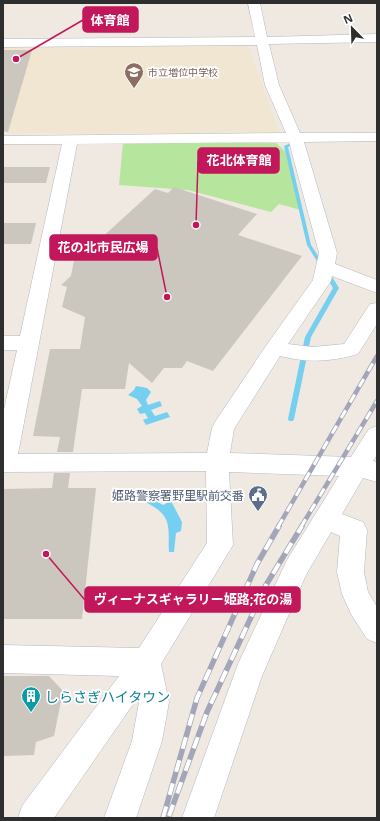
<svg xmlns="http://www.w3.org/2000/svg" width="380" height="821" font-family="'Open Sans','Noto Sans JP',sans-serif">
	<rect width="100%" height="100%" fill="#efe9e1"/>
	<!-- education -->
	<path fill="#f0e6d1" d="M240 44 248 46 279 131 273 134 3 133V47Z"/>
	<!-- green -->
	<path fill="#b6e59e" d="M123 143H276L285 151 301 210 279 204 271 212 188 190 119 185Z"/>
	<!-- water -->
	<path fill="#75cff0" d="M136 386 147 388 151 392 146 400 148 405 160 401 162 406 151 410 155 416 167 412 170 417 146 425 143 420 148 418 145 413 140 414 137 409 142 406 137 399 128 395 134 390Z
		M151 498 163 505 171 501 182 522 181 531 176 533 174 552H169C168 527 173 516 147 503Z"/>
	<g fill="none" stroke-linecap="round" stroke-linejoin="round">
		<!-- stream -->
		<path fill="#75cff0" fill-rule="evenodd" d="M296 141 299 142 288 147 311 245 324 265 322 267 320 266 307 245 284 146Z
			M327 271 329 272 339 288 311 337 294 419 293 421H289L288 419 305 337 333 288 324 273Z"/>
	</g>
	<!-- building -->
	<path fill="#cbc7bf" d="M3 50H32L8 132 3 131Z
		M3 167H50L46 183H3Z
		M174 187 257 214 238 235 302 256 213 371 187 361 182 368H164L152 383 129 363 125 389H82L73 452H57L60 437 33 436 50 349H80L85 317 62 307 67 287 61 285 71 276 77 245H89L95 240 98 241 155 189 168 193Z
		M3 223H36L31 244H3Z
		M54 473H70L68 488H96L82 619H3V489L52 488Z
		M3 676H49L63 691 54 736 36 742 34 755 3 756Z"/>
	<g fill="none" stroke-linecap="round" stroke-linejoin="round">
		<!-- minor casing -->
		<g stroke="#b4b7c1" stroke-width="1">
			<path id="minor" d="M248 3H260L267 37 377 34V42L269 44 279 85 300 133H377V141L304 142 337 253 335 264 377 280V293L332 276 331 281 288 344 313 347 344 344 370 304 377 303V324L358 354C331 362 307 363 280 356L234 429 230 453 351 457 369 429 377 426V455L373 461 377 462V482L363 478 342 514 363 522 367 530 364 572 368 592 377 607V643L367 639 351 614 342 594 337 572 340 536 331 532 306 575 262 676 214 818H182L238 664 287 560 339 476 229 472 233 545 161 664 169 702 162 741 136 818H104L132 741 139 702 138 697 54 818H18L22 806 119 676 3 673V645L139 648 207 543 206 471 3 472V414L17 350H3V336H20L62 144H3V136L286 133 265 85 257 45 3 47V39L255 37ZM289 142 319 253 313 280 268 343 215 422 212 428 207 453 18 454 77 144Z"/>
		</g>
		<!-- minor -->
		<use href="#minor" fill="#fff" fill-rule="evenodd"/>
		<!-- rail-far1 casing -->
		<g stroke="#a3a6b8" stroke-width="4.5">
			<path id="rail-far1" d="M278 527 377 356
				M301 527 377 401"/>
		</g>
		<!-- rail casing -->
		<g stroke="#a3a6b8" stroke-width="5.5">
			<path id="rail" d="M169 816 207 712 266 585 302 526
				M163 818 197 698 257 564 279 526"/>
		</g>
		<!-- rail-far1 -->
		<use href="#rail-far1" stroke="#fff" stroke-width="3" stroke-dasharray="9" stroke-linecap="butt"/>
		<!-- rail -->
		<use href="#rail" stroke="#fff" stroke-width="4" stroke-dasharray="12" stroke-linecap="butt"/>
	</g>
	<!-- icons -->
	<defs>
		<g id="school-pin" transform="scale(1)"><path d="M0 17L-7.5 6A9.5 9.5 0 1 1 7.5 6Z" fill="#8d6e63" stroke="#fff"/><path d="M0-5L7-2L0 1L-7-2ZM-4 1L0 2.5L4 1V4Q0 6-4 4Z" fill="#fff"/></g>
		<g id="civic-pin" transform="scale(1)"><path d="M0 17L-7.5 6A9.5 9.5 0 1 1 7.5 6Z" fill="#5c6f8a" stroke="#fff"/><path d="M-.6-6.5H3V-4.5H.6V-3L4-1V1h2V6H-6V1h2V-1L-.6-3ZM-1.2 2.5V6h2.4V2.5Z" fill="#fff"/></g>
		<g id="building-pin" transform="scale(1)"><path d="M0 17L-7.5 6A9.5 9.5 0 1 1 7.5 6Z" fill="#0f9aa8" stroke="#fff"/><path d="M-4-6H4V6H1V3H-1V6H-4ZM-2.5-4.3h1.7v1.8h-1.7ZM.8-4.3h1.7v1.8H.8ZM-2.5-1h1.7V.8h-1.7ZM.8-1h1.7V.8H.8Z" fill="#fff"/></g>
	</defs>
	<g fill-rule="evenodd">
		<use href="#school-pin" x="134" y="72"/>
		<use href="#civic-pin" x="258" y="495"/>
		<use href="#building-pin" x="31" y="696"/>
	</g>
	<g text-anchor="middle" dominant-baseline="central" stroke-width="3.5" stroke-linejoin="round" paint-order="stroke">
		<!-- far-education labels -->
		<g font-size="10" fill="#785e54" stroke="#fff" text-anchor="start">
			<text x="148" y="72">市立増位中学校</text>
		</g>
		<!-- service labels -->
		<g font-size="12" fill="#4e5e75" stroke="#fff" text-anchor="end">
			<text x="244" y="495">姫路警察署野里駅前交番</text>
		</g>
		<!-- near-culture labels -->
		<g font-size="14" fill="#0d838f" stroke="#fff" text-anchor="start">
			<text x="45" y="696">しらさぎハイタウン</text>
		</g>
	</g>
	<!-- callouts -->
	<path fill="none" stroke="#c2185b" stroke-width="1.5" d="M16 59L83 20M196 225L198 161M167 297L157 248M46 554L85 600"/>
	<g fill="#c2185b" stroke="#fff" stroke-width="1.5">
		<circle cx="16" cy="59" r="4"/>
		<circle cx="196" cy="225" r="4"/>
		<circle cx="167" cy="297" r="4"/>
		<circle cx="46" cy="554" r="4"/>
	</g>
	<g fill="#c2185b" stroke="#c2185b" stroke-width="1.5">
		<rect x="83" y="7" width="55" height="25" rx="4"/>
		<rect x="198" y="148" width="81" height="25" rx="4"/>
		<rect x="50" y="235" width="107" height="25" rx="4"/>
		<rect x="85" y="587" width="215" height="25" rx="4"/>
	</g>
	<g font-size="13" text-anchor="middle" font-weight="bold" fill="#fff">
		<text x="110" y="25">体育館</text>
		<text x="239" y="165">花北体育館</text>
		<text x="103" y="252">花の北市民広場</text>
		<text x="193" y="604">ヴィーナスギャラリー姫路;花の湯</text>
	</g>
	<!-- border -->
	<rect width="380" height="821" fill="none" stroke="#2e2e2e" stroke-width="8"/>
	<!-- north arrow -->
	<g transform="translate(352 28) rotate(337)" stroke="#ffffff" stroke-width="3" paint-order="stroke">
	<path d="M0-3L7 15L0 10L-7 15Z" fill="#2e2e2e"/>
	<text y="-6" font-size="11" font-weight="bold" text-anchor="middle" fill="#2e2e2e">N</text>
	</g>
</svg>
